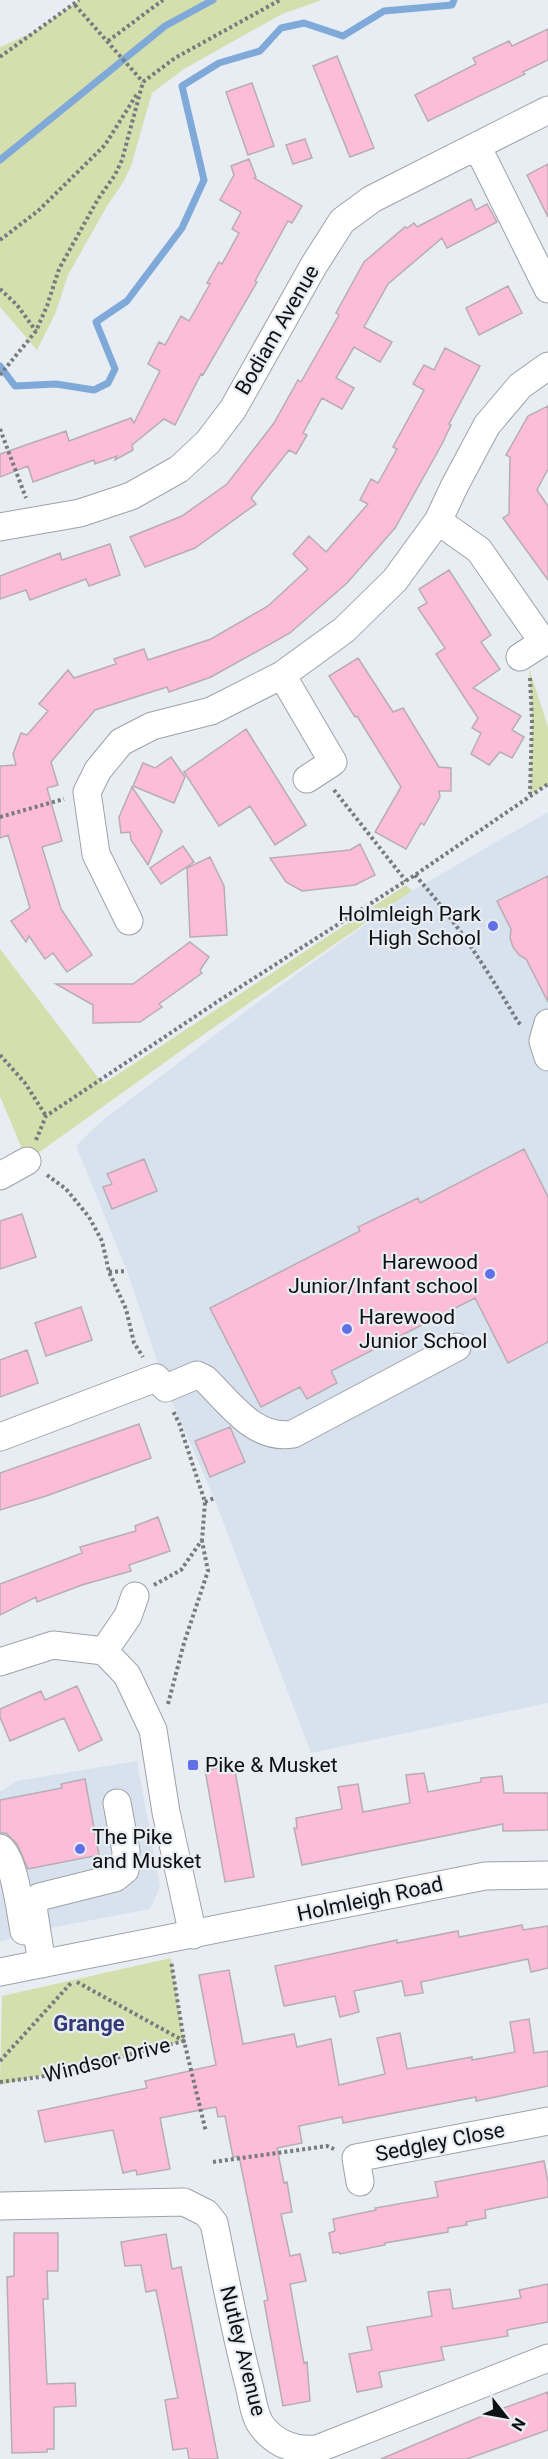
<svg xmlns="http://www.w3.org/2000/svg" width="548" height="2459" font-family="Roboto,sans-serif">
	<rect width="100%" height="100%" fill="#e8edf3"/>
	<!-- built -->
	<path fill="#d8e2ee" d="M548 812V1703L311 1753 214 1498 166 1388 127 1271 76 1146 98 1124 262 999 412 891Z
		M137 1761 160 1887 150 1909 29 1932 0 1942V1792L17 1781Z"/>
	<!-- green -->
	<path fill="#d4dfad" d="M79 0H322L282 14 184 69 152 93 131 166 124 181 107 206 68 275 56 312 37 350 0 307V47L36 31Z
		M529 668 548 727V784L530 794 532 721Z
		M406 885 412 891 210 1030 27 1161 0 1096V949L103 1084Z
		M171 1958 184 2041 0 2085 2 1996Z"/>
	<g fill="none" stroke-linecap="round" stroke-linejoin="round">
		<!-- stream -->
		<path stroke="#7fa9d8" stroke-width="7" d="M0 160 165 26 213 0
			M0 366 15 386 56 384 94 390 108 383 115 369 96 322 127 301 182 228 204 180 182 86 219 63 260 51 281 28 304 23 343 36 384 11 452 5 454 0"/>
	</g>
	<!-- building -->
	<path fill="#fdbcda" stroke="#b6aeb1" stroke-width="1.5" d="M548 29V60L523 72 525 74 428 121 415 95 476 64 473 58 509 41 512 46Z
		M337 56 374 148 350 157 313 66Z
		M252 83 274 146 248 155 226 92Z
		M305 139 312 158 293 164 286 145Z
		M249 159 256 177 254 178 302 206 292 223 288 221 255 281 257 282 203 375 201 374 175 425 164 419 132 445 133 450 115 460 117 456 95 464 94 460 33 482 28 466 0 477V454L66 431 69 441 131 418 134 423 160 371 148 364 159 342 165 345 181 316 189 321 210 284 207 283 219 262 222 264 239 233 232 229 241 212 220 200 234 175 231 166Z
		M548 164V217L527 175Z
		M471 199 476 210 487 204 497 222 447 248 442 238 388 284 364 327 392 342 380 362 354 347 336 378 354 388 342 409 322 398 303 433 307 435 296 454 289 450 251 498 256 504 195 548 145 567 130 537 182 516 227 484 274 423 298 380 301 382 339 315 336 313 364 262 405 227 407 228 414 223 417 227Z
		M508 286 522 313 479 335 466 308Z
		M445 348 480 366 449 424 451 425 442 444 395 528 347 583 290 633 211 677 169 692 167 687 95 710 51 762 58 785 47 788 62 841 42 847 61 909 92 955 67 972 53 953 45 959 29 936 26 942 11 921 30 908 8 835 0 838V766L16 765 13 754 21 733 27 735 48 711 39 704 68 670 74 678 116 664 114 659 144 649 148 660 211 639 268 606 308 569 293 554 309 536 326 552 368 504 360 500 371 479 378 483 397 449 393 447 424 390 413 384 424 365 434 370Z
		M548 406V469L537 490 548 506V580L503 518 509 514 510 457 506 455 528 416Z
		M110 544 120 575 89 586 86 579 30 600 26 590 0 599V576L60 553 62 560Z
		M449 570 491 635 481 642 500 669 473 688 521 716 512 730 524 737 512 758 500 752 489 765 471 754 481 733 472 728 478 718 436 654 445 648 418 608 427 603 419 589Z
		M358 658 393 712 403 708 439 767 451 768V791H439L440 797 424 825 421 823 406 849 375 832 401 787 357 716 355 717 329 676Z
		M246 729 306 825 275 845 250 806 219 826 184 772Z
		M171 757 185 777 174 803 133 786 143 763 155 768Z
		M132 787 162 831 148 865 131 840 130 832 121 833 119 817Z
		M360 844 375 875 355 885 302 891 286 882 270 858 350 850Z
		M183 846 194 862 161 884 150 868Z
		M210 857 224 886 227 935 190 937 187 868Z
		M548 876V1002L526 959 519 955 513 947 510 938 511 929 497 901Z
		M190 942 209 957 200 970 202 973 159 1004 162 1007 140 1022 93 1023V1005L56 984H133Z
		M524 1149 548 1197V1342L508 1363 475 1298 331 1371 337 1383 307 1399 300 1387 261 1407 210 1308 360 1231 358 1227 418 1198 420 1203Z
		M144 1159 157 1191 112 1209 103 1187 112 1184 107 1174Z
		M22 1214 36 1257 0 1269V1221Z
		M81 1307 92 1340 46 1356 35 1323Z
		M27 1350 38 1383 0 1397V1360Z
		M139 1424 151 1458 46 1496 0 1510V1473Z
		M230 1427 245 1462 210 1477 195 1441Z
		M158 1517 170 1551 129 1565 131 1571 82 1585 37 1602 36 1597 0 1615V1584L82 1553 80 1547 136 1531 135 1526Z
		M77 1686 102 1740 79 1751 64 1718 10 1741 0 1717V1709L41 1691 45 1700Z
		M234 1765 254 1877 225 1882 205 1770Z
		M424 1773 428 1792 481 1782V1778L502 1776 504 1793H548V1830L503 1831V1824L302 1865 294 1828H297L296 1818 342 1809 338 1787 358 1784 363 1812 410 1803 406 1775Z
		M85 1779 99 1855 28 1869 17 1844 6 1833H0V1800L62 1788 61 1784Z
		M522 1925 523 1930 548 1926V1968L531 1972 528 1959 421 1982 423 1993 405 1996 402 1981 354 1991 359 2012 340 2017 335 1996 284 2006 275 1966 397 1940V1943L458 1931 459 1937Z
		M229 1970 243 2044 294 2034 297 2047 331 2039 339 2085 385 2074 377 2038 400 2033 407 2069 472 2057V2060L515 2052 510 2022 529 2019 534 2053 548 2051V2086L476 2101V2097L343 2123 342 2117 299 2126 302 2143 277 2148 284 2183 287 2182 292 2212 281 2214 290 2256 300 2254 306 2281 290 2284 304 2363 307 2362 310 2401 283 2406 264 2301 268 2300 239 2156 233 2157 225 2116 218 2117 216 2107 160 2118 170 2169 137 2175 136 2170 123 2173 113 2130 45 2142 38 2111 147 2088 145 2081 216 2065 199 1975Z
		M544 2161 548 2182V2197L485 2210 486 2218 466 2222 467 2225 448 2228V2232L385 2243V2245L340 2254 339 2252 333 2253 329 2233 335 2231 333 2219 376 2210 375 2208 438 2197 435 2182Z
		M14 2233H58V2271H47L48 2299H43L47 2384 75 2383 76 2406 54 2407V2449H47V2452L12 2453 7 2277 14 2276Z
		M166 2234 172 2269 181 2267 218 2459H189L187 2448 173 2450 165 2400 178 2398 156 2290 146 2292 141 2265 125 2266 121 2242Z
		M548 2284V2322L507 2330 508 2336 441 2347 444 2360 379 2372 382 2387 357 2392 349 2354 372 2350 367 2327 432 2316 428 2292 450 2289 453 2309 521 2298 519 2290Z
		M548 2392V2430L467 2459H381L487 2414Z"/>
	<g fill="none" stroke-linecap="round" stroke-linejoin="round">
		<!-- minor casing -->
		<g stroke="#9ea2a8" stroke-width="29">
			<path id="minor" d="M477 146 548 289
				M438 521 479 550 543 642
				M0 527 80 513 131 496 179 469 208 442 233 409 314 265 342 221 372 199 548 110
				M520 657 548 639
				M282 675 333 762 307 779
				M129 921 96 854 87 792 98 770 121 742 152 726 211 711 282 675 344 630 395 580 438 521 455 485 487 425 520 386 548 366
				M548 1023 543 1041 548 1057
				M0 1176 27 1161
				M0 1437 156 1378 166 1388 197 1375 205 1379C230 1403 255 1441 293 1434L457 1347
				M104 1651 128 1616 135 1596
				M0 1662 53 1645 104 1651 127 1675 153 1730 166 1812 193 1935
				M0 1848C15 1860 20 1911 24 1931
				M42 1964 33 1907 39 1897 115 1878 125 1870 126 1851 117 1803
				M0 1972 485 1876 548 1875
				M360 2182 356 2158 548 2121
				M0 2206 184 2202 206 2213 214 2223C225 2277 235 2332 249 2385 252 2397 254 2415 261 2425 275 2444 294 2451 317 2449L548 2358"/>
		</g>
		<!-- path -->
		<path stroke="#777a7e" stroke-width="4" stroke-dasharray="3 3" stroke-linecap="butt" d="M75 5 143 82
			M108 41 163 0
			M0 57 79 0
			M0 240 38 211 105 145 137 94
			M0 289 17 305 36 331
			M0 375 36 331 47 306 59 269 98 199 115 175 122 160 143 82 175 58 280 0
			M0 429 26 498
			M530 678 532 721 530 794
			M334 790 406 881
			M0 817 64 799
			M415 875C457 922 486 968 518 1022L522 1026
			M0 1055 25 1083 46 1116
			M36 1140 46 1116 220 1000 415 875 548 784
			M47 1175 66 1189 89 1217 102 1241 109 1272 126 1309 134 1343 143 1357
			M109 1272 127 1271
			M205 1502 214 1498
			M154 1585 181 1570 202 1540 205 1502 179 1423 173 1411
			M168 1704 184 1643 208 1571 202 1541
			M77 1982 184 2041 206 2132
			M0 2061 71 1983
			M0 2082 40 2077 184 2041 171 1961
			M213 2162 327 2146 334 2149"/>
		<!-- minor -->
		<use href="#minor" stroke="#fff" stroke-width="27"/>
	</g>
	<!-- markers -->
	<g fill="#6270e8" stroke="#e8edf3" stroke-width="2">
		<circle cx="493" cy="926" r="6"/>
		<circle cx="490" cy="1274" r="6"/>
		<circle cx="347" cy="1329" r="6"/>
		<rect x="187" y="1759" width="12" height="12" rx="3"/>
		<circle cx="80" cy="1849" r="6"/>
	</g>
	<g text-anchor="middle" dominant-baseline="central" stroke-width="4.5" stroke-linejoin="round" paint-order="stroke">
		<!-- street labels -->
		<g font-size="21" fill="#0f1012" stroke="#e8edf3">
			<text transform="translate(277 330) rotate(-60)">Bodiam Avenue</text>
			<text transform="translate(370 1899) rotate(-12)">Holmleigh Road</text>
			<text transform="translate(107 2060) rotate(-14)">Windsor Drive</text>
			<text transform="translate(440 2142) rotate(-11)">Sedgley Close</text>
			<text transform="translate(243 2351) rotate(76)">Nutley Avenue</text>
		</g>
		<!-- poi labels -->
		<g font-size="21" fill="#0f1012" stroke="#e8edf3" text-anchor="start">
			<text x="481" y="914" text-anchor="end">Holmleigh Park<tspan x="481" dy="24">High School</tspan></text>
			<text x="478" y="1262" text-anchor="end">Harewood<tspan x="478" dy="24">Junior/Infant school</tspan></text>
			<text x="359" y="1317">Harewood<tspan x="359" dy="24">Junior School</tspan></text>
			<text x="205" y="1765">Pike &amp; Musket</text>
			<text x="92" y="1837">The Pike<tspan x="92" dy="24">and Musket</tspan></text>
		</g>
		<!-- neighbourhood labels -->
		<g font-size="22" font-weight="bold" fill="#333a75" stroke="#e8edf3">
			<text x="89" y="2023">Grange</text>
		</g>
	</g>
	<!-- north arrow -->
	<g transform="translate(506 2417) rotate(121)" stroke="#e8edf3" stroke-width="4.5" paint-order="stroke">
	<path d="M0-4.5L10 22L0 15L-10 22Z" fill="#0f1012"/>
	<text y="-9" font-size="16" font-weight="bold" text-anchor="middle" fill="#0f1012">N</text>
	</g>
</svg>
